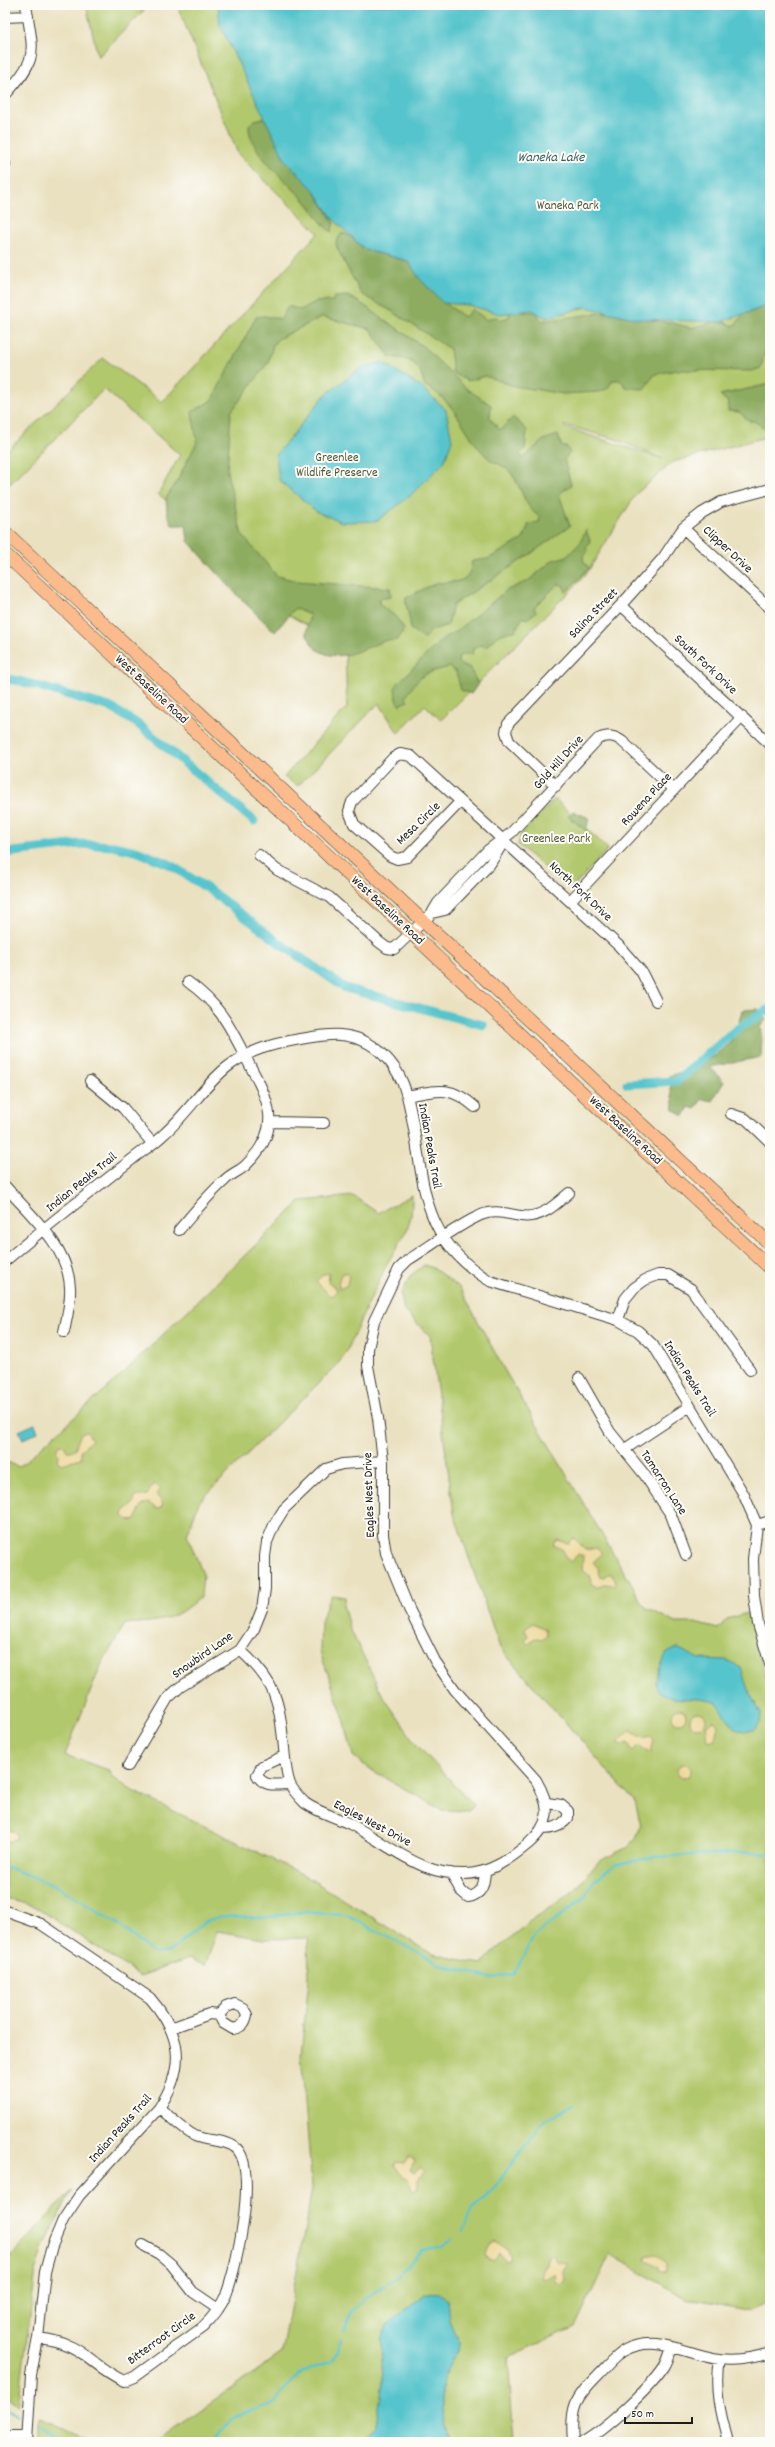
<svg xmlns="http://www.w3.org/2000/svg" width="775" height="2447" font-family="Dekko,sans-serif">
	<rect width="100%" height="100%" fill="#fdfcf7"/>
	<filter id="ink" filterUnits="userSpaceOnUse"><feTurbulence type="fractalNoise" baseFrequency=".025" numOctaves="2"/><feDisplacementMap in="SourceGraphic" scale="8" xChannelSelector="R" yChannelSelector="G"/><feConvolveMatrix kernelMatrix="1 2 1 2 8 2 1 2 1" color-interpolation-filters="sRGB"/></filter>
	<filter id="wash" filterUnits="userSpaceOnUse"><feTurbulence type="fractalNoise" baseFrequency=".012" numOctaves="4" result="noise"/><feDisplacementMap in="SourceGraphic" scale="16" xChannelSelector="R" yChannelSelector="G"/><feGaussianBlur stdDeviation="0.9" result="paint"/><feColorMatrix in="noise" values="0 0 0 0 0 0 0 0 0 0 0 0 0 0 0 0 0 1.4 0 .05"/><feComposite in="paint" operator="in"/></filter>
	<g filter="url(#wash)">
		<rect width="100%" height="100%" fill="#eae1c0"/>
		<!-- green -->
		<path fill="#b2c86c" stroke="#677244" fill-rule="evenodd" d="M86 5H149L98 57Z
			M177 5H770V436L673 462 636 494 585 576 441 720 425 705 398 733 379 703 298 786 284 777 347 707 345 647 289 615 234 569 193 521 158 494 180 455 104 389 5 489V453L103 358 162 402 318 233 238 154ZM564 425 615 439 663 459 564 427Z
			M555 799 608 849 572 888 568 887 518 845 521 834Z
			M412 1195C413 1233 401 1237 385 1268 371 1297 358 1326 345 1355L336 1366 199 1502 187 1535 203 1574 201 1596C172 1622 163 1621 125 1624L101 1665 65 1755 109 1770 114 1778 131 1790 304 1875 432 1954 481 1964 526 1924 575 1890 599 1861 628 1847 636 1839 641 1826 635 1802 500 1648 454 1514 430 1336 404 1311 401 1294 410 1276 424 1265 433 1268 460 1288 505 1371 645 1607 676 1623H695L718 1629 727 1619 747 1613 770 1691V2301L750 2311 685 2298 610 2254 575 2327 508 2357 514 2442H156L282 2353 312 2188 301 2054 309 1980 308 1938 263 1939 217 1931 205 1966 189 1959 140 1976 36 1907 5 1898V1521L8 1504 5 1503V1461L19 1467 116 1380 301 1201 353 1196 378 1213Z
			M332 1595 345 1597 343 1605 349 1627 383 1696 416 1744 474 1805 469 1811 442 1810 368 1768 353 1756 344 1719 320 1652 321 1622 327 1603Z
			M72 2190 43 2247 36 2270 18 2406 5 2392V2263Z
			M38 2416 93 2442H38Z"/>
		<!-- forest -->
		<path fill="#8dac60" stroke="#54643e" d="M263 118 271 122 300 175 314 190 334 223 331 232C321 224 314 211 305 201 289 183 247 151 249 125L255 120Z
			M342 233 350 236 365 250 408 261C424 285 441 302 465 317L472 309 488 321 489 318 497 317 500 320 509 317 510 312C519 311 527 313 536 312L542 321 609 312 616 309 620 315 677 324 691 328 713 322H725L734 326 744 314 770 305V352H765L761 368 752 371 678 370 655 374 644 389 627 388 620 380H613L607 389 599 392 563 394 514 386 485 376 468 381 453 373 450 349 393 312 361 294 337 248 336 242Z
			M347 296 359 302 424 347 467 389 491 405 490 418 500 430 513 417 527 430 525 449 519 455 524 458 543 440 558 435 562 447H567L570 453 564 459 571 485 559 494 570 526 529 555 453 605 448 625 432 630 424 638 410 629C411 617 405 608 406 598 415 594 425 587 435 584 453 579 469 588 472 561L488 559 523 539 529 524 539 522 540 517C524 508 522 487 511 473 504 464 495 464 488 458 462 433 460 404 424 385 420 362 411 359 390 357L370 329 322 317 278 339 273 345 268 363 231 412 227 472 242 535 277 576 297 581 390 588 391 597 379 599 380 605 395 616 404 628C397 647 394 637 381 642 360 650 338 664 316 649 312 646 309 638 306 633L310 615 295 608 275 632 240 598 188 541 186 525H172L167 511 166 498 176 483 197 442 192 412 212 400 256 317 264 316 281 319 288 306 301 310 315 302 333 301 334 297Z
			M770 384V414L765 428 754 421H749L739 412 728 411 729 403 720 395Z
			M586 530 590 541 586 548 588 550 583 556 584 562 589 568 566 592 563 585 558 584 534 608 536 612 527 619 523 617 515 631C506 630 490 639 487 647L480 645 473 649 472 655 468 654 459 656 458 662 462 666 469 667 478 684 471 694 461 690 456 672 449 667C423 674 421 673 406 697L408 701 400 705 396 700 395 686 443 638 455 632 507 590 528 581 553 560 567 556 580 543Z
			M573 811 589 818 586 831 568 816Z
			M758 1009 766 1020 760 1027 762 1038 761 1057 710 1067 724 1082 712 1101 702 1099 695 1109 689 1107 684 1116 674 1110 669 1076C688 1071 728 1054 735 1034 738 1027 740 1018 742 1010Z"/>
		<!-- sand -->
		<path fill="#eeda9e" stroke="#857b5d" d="M329 1273 328 1283 337 1289 335 1294 330 1296 316 1281 324 1274Z
			M343 1273H346L349 1276 347 1285 340 1289 338 1282Z
			M87 1432 92 1440 81 1450V1458L62 1464 58 1462 59 1455 56 1452 59 1445 63 1444 67 1451H71L75 1449 81 1433Z
			M154 1484 161 1489 156 1494 163 1504 161 1508 157 1509 149 1503C138 1504 140 1514 134 1521L128 1520 123 1516 124 1511 133 1504 135 1497 147 1495Z
			M574 1538 586 1550 597 1548 601 1551V1555L593 1562 599 1569 600 1576 605 1577 610 1573 616 1581 615 1585 604 1584 596 1587 592 1584 589 1575 582 1570 583 1556 578 1554 571 1562 565 1557 563 1550 553 1545 556 1540 569 1543Z
			M533 1623 545 1629 547 1635 542 1639 534 1637 529 1644 525 1641 528 1635 524 1630Z
			M672 1716a7 7 0 1 1 14 0a7 7 0 1 1-14 0Z
			M690 1720a8 8 0 1 1 16 0a8 8 0 1 1-16 0Z
			M714 1720 718 1724 715 1739 708 1741 706 1726Z
			M630 1731 643 1738 650 1736 654 1740 651 1752H647L639 1745 633 1751 628 1743 623 1745 618 1743Z
			M677 1771a7 7 0 1 1 14 0a7 7 0 1 1-14 0Z
			M5 1811 9 1814V1830L15 1832 18 1838 6 1843Z
			M409 2156 415 2160 410 2170 414 2173 420 2168 424 2172 418 2180V2187L415 2190H412L408 2180 402 2177 394 2166 397 2162 404 2163Z
			M495 2242 508 2249 510 2256 509 2259 505 2260 499 2253 492 2260 487 2259 485 2254 491 2244Z
			M552 2255 558 2263 568 2264 563 2271 566 2279 562 2284 556 2282 555 2273 547 2278 542 2277V2270L546 2265 547 2259Z
			M656 2255 666 2263V2272H660L658 2267 645 2260 646 2257Z"/>
		<!-- water -->
		<path fill="#56c4cc" stroke="#397074" d="M218 5H770V305L721 322 638 319 586 307 546 318 532 310 500 314 468 305 443 303 419 278 408 261 365 250 333 219 314 190 285 160 220 25Z
			M382 362 421 387 446 410 452 440 444 462 410 496 377 521 342 522 317 512 279 480 276 455 325 395 361 368Z
			M35 1424 38 1432 23 1439 19 1431Z
			M677 1648 700 1659 726 1660 741 1667 748 1690 761 1714 760 1723 754 1730 744 1732 735 1729 716 1702C710 1701 703 1699 697 1699 684 1698 654 1702 656 1681 657 1672 663 1662 666 1654Z
			M426 2293 438 2294 448 2300 450 2320 459 2342 458 2351 446 2370 442 2388V2410L449 2442H361L376 2426 383 2382 381 2339 386 2326Z"/>
		<g fill="none" stroke-linecap="round" stroke-linejoin="round">
			<!-- stream -->
			<path stroke="#56c4cc" stroke-width="2.5" d="M5 1869 10 1868 60 1888 119 1925 154 1954 169 1952 206 1921 222 1916 262 1918 302 1912 346 1915 442 1965 490 1978 513 1975 535 1935 584 1898 593 1881 616 1864 655 1857 749 1852 770 1854
				M463 2232 472 2210 492 2191 542 2122 574 2104
				M344 2330 351 2313 366 2297 397 2278 421 2250 442 2246 453 2238
				M5 2409 17 2415
				M40 2426 68 2442
				M216 2442 217 2437 233 2417 275 2403 298 2375 330 2361 338 2352 341 2340"/>
			<!-- canal -->
			<path stroke="#56c4cc" stroke-width="9" d="M5 679 20 681 110 707 138 724 254 821
				M5 853 80 844 113 846 136 851 169 864 208 889 278 942 345 988 483 1025
				M627 1084 677 1081 737 1029 767 1010H770"/>
		</g>
	</g>
	<g filter="url(#ink)">
		<g fill="none" stroke-linecap="round" stroke-linejoin="round">
			<!-- minor casing -->
			<g stroke="#3b3a35" stroke-width="12">
				<path id="minor" d="M5 17 28 16
					M5 95C40 57 33 53 26 5
					M5 164V165
					M683 528 770 608
					M621 605 770 744
					M556 786 509 741 506 732 508 724 621 605 663 558 683 528 702 513 721 502 770 489
					M460 802 407 857 397 859 390 856 354 824 349 811 352 802 393 758 400 754 411 756 619 946 641 971 656 1001
					M259 855 277 870 329 897 379 942 387 948 394 949 432 913 438 903 488 850 511 833 598 739C608 735 614 735 623 742L674 790
					M571 900 742 717
					M432 913 445 910 490 864 504 841
					M90 1081 123 1108 152 1143
					M407 1096C438 1090 450 1085 475 1107
					M731 1114 746 1119 770 1142
					M270 1122 324 1123
					M5 1186C30 1215 68 1246 70 1287 71 1302 67 1317 64 1332
					M179 1230C193 1214 207 1196 224 1181 230 1174 240 1171 246 1165 285 1127 268 1099 246 1058 229 1025 220 1005 188 982
					M5 1261C45 1227 88 1194 130 1161 141 1152 154 1144 164 1134 187 1114 203 1087 226 1068 248 1050 273 1044 300 1039 313 1037 327 1034 340 1035 374 1037 399 1065 407 1096 427 1172 412 1233 490 1281L618 1320 638 1331 653 1345 743 1493 757 1525 753 1559 754 1596 758 1624 770 1664
					M618 1320 625 1299 634 1288 645 1280 658 1275H668L691 1289 750 1370
					M579 1378 610 1432 644 1474 671 1515 686 1555
					M625 1449 690 1406
					M757 1525 770 1521
					M240 1650C277 1683 279 1701 284 1748 285 1759 286 1774 290 1784 293 1791 300 1798 305 1803 319 1813 337 1817 352 1825 376 1838 400 1857 426 1867 438 1872 451 1874 464 1874 489 1874 510 1859 528 1844 552 1823 551 1806 536 1780L455 1690 435 1661 409 1609 386 1553 383 1535V1461L378 1418 368 1366V1349L374 1321 399 1269 408 1260C429 1247 460 1224 481 1215 495 1209 507 1214 521 1216 541 1219 555 1205 569 1193
					M284 1756 262 1766 257 1775C264 1788 277 1784 290 1784
					M128 1766 168 1698 180 1687 240 1650 254 1629 262 1609 265 1589V1556L267 1542 274 1525 284 1509 326 1469 342 1464 383 1461
					M541 1829C553 1829 560 1827 568 1818V1811L561 1805 547 1803
					M451 1873 461 1891 468 1897C482 1895 484 1885 485 1872
					M5 1911 41 1924 150 1998C182 2035 186 2067 159 2108L79 2196 63 2220 52 2246 45 2272 38 2338 31 2375 27 2442
					M171 2028 209 2014 219 2015 223 2023 233 2029C242 2027 245 2024 247 2015L243 2008 235 2004 226 2007 219 2015
					M143 2245 159 2254 171 2264 193 2292 218 2309
					M38 2338C84 2343 88 2364 124 2381L134 2377 203 2327C213 2317 221 2307 226 2295 237 2267 257 2174 238 2150 229 2139 208 2142 195 2136 182 2129 171 2117 159 2108
					M719 2359C714 2389 720 2413 728 2442
					M5 2436H27
					M573 2442C570 2408 574 2399 598 2375 606 2367 615 2355 625 2350 657 2333 686 2355 719 2359 735 2361 754 2358 770 2353
					M583 2442C606 2429 649 2389 664 2367 668 2361 670 2353 672 2347"/>
			</g>
			<!-- major casing -->
			<g stroke="#3b3a35" stroke-width="14">
				<path id="major" d="M5 532 770 1244
					M5 554 770 1268"/>
			</g>
			<!-- minor -->
			<use href="#minor" stroke="#fff" stroke-width="10"/>
			<!-- major -->
			<use href="#major" stroke="#fbbb8c" stroke-width="13"/>
		</g>
	</g>
	<g text-anchor="middle" dominant-baseline="central" stroke-width="4" stroke-linejoin="round" paint-order="stroke">
		<!-- park labels -->
		<g font-size="13" fill="#505838" stroke="#fdfcf7">
			<text x="568" y="206">Waneka Park</text>
			<text x="337" y="458">Greenlee<tspan x="337" dy="15">Wildlife Preserve</tspan></text>
			<text x="556" y="839">Greenlee Park</text>
		</g>
		<!-- street labels -->
		<g font-size="13" fill="#1c1c1c" stroke="#fdfcf7">
			<text transform="translate(727 550) rotate(43)">Clipper Drive</text>
			<text transform="translate(594 614) rotate(-46)">Salina Street</text>
			<text transform="translate(705 665) rotate(43)">South Fork Drive</text>
			<text transform="translate(151 690) rotate(43)">West Baseline Road</text>
			<text transform="translate(559 763) rotate(-48)">Gold Hill Drive</text>
			<text transform="translate(647 800) rotate(-47)">Rowena Place</text>
			<text transform="translate(419 824) rotate(-44)">Mesa Circle</text>
			<text transform="translate(580 892) rotate(43)">North Fork Drive</text>
			<text transform="translate(387 911) rotate(43)">West Baseline Road</text>
			<text transform="translate(625 1131) rotate(43)">West Baseline Road</text>
			<text transform="translate(429 1146) rotate(80)">Indian Peaks Trail</text>
			<text transform="translate(82 1183) rotate(-39)">Indian Peaks Trail</text>
			<text transform="translate(689 1379) rotate(58)">Indian Peaks Trail</text>
			<text transform="translate(663 1483) rotate(57)">Tamarron Lane</text>
			<text transform="translate(370 1495) rotate(-92)">Eagles Nest Drive</text>
			<text transform="translate(203 1656) rotate(-35)">Snowbird Lane</text>
			<text transform="translate(372 1824) rotate(28)">Eagles Nest Drive</text>
			<text transform="translate(121 2129) rotate(-48)">Indian Peaks Trail</text>
			<text transform="translate(162 2339) rotate(-36)">Bitterroot Circle</text>
		</g>
		<!-- water labels -->
		<g font-size="14" font-style="italic" fill="#335f62" stroke="#fdfcf7">
			<text x="551" y="158">Waneka Lake</text>
		</g>
	</g>
	<!-- margin -->
	<rect width="775" height="2447" fill="none" stroke="#fdfcf7" stroke-width="20"/>
	<!-- scale -->
	<path d="M625 2417v6h67v-6" fill="none" stroke="#1c1c1c" stroke-width="2"/>
	<text x="631" y="2417" font-size="12" fill="#1c1c1c" stroke="#fdfcf7" stroke-width="3" paint-order="stroke">50 m</text>
</svg>
